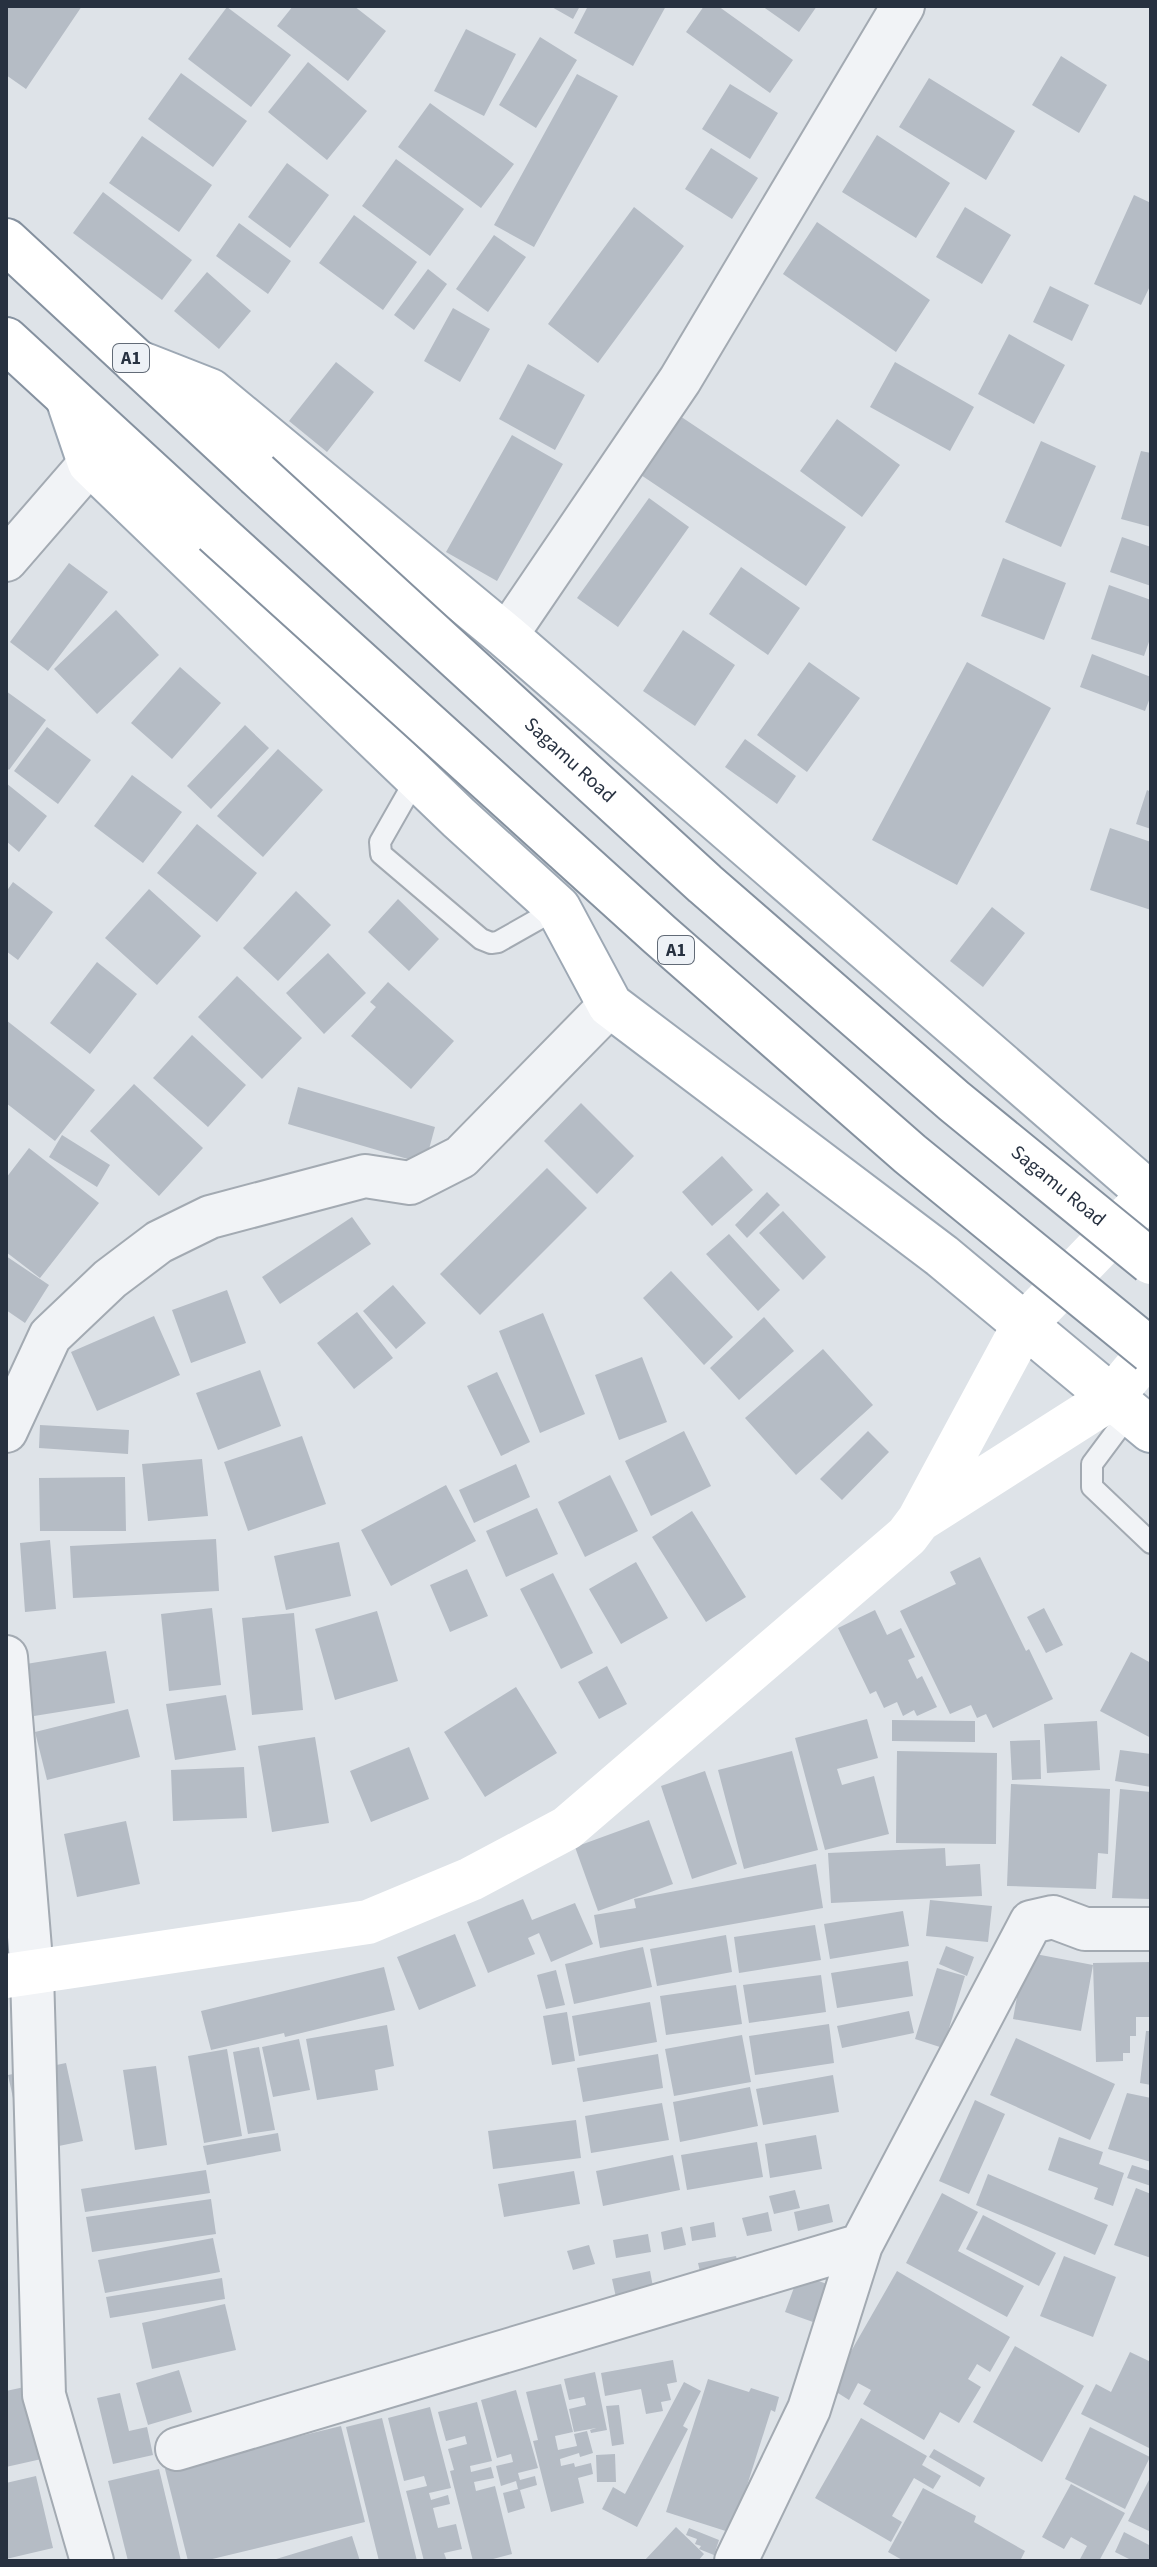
<svg xmlns="http://www.w3.org/2000/svg" width="1157" height="2567" font-family="'Source Sans 3',sans-serif">
	<rect width="100%" height="100%" fill="#dee3e8"/>
	<!-- building -->
	<path fill="#b5bcc5" d="M6 6H82L26 89 6 75Z
		M293 6H354L386 31 348 81 277 26Z
		M550 6H580L573 19Z
		M588 6H666L633 66 574 33Z
		M704 6H718L793 60 770 93 686 32Z
		M762 6H817L799 32Z
		M227 7 291 55 251 107 188 59Z
		M466 29 516 54 484 116 434 91Z
		M540 37 577 60 536 128 499 105Z
		M1061 56 1107 85 1079 133 1032 105Z
		M308 62 367 111 327 160 268 112Z
		M181 73 247 121 213 167 148 119Z
		M577 74 618 96 534 247 494 225Z
		M929 78 1015 131 986 180 899 127Z
		M730 84 778 113 750 159 702 129Z
		M430 103 514 164 481 208 398 147Z
		M877 135 950 183 916 238 842 192Z
		M142 136 212 185 179 232 109 183Z
		M711 148 758 178 732 219 685 189Z
		M396 159 464 209 430 256 362 206Z
		M287 163 329 195 290 248 248 217Z
		M103 192 192 260 162 300 73 233Z
		M1134 195 1151 203V284L1141 305 1094 284Z
		M634 207 684 246 598 363 548 324Z
		M965 207 1011 235 982 284 936 257Z
		M354 215 417 262 383 310 319 263Z
		M817 222 930 300 896 352 783 274Z
		M239 223 291 261 268 294 216 256Z
		M494 235 526 257 488 312 456 289Z
		M428 269 447 284 414 330 394 315Z
		M207 272 251 311 219 349 174 311Z
		M1050 286 1089 305 1072 341 1033 322Z
		M453 308 490 329 460 382 424 361Z
		M1009 334 1065 365 1034 424 978 394Z
		M336 362 374 392 327 452 289 421Z
		M895 362 974 407 950 451 870 407Z
		M528 364 585 395 555 450 499 419Z
		M674 412 846 527 806 586 635 471Z
		M837 419 900 465 862 517 800 471Z
		M512 435 563 464 497 581 446 552Z
		M1041 441 1096 466 1061 547 1005 522Z
		M1141 451 1151 453V527L1121 519Z
		M649 498 689 527 618 627 577 598Z
		M1122 537 1151 547V586L1110 572Z
		M1003 558 1066 583 1044 640 981 616Z
		M69 563 108 592 48 671 10 642Z
		M741 567 800 608 768 655 709 614Z
		M1109 585 1151 600V636L1144 656 1091 639Z
		M116 610 159 655 97 714 54 669Z
		M683 630 735 665 695 726 643 691Z
		M1092 654 1151 677V695L1145 711 1080 687Z
		M809 662 860 698 807 772 757 735Z
		M967 662 1051 708 957 885 872 840Z
		M180 667 221 703 172 759 131 723Z
		M6 691 46 720 9 770 6 767Z
		M245 725 269 748 211 809 187 786Z
		M47 727 91 760 58 804 14 771Z
		M745 739 796 776 777 804 725 767Z
		M278 749 323 790 263 857 217 816Z
		M132 775 182 812 143 863 94 826Z
		M6 783 47 816 19 852 6 841Z
		M1147 790 1151 792V829L1136 824Z
		M197 824 257 873 217 922 157 873Z
		M1110 828 1151 842V910L1090 890Z
		M13 882 53 912 18 960 6 951V892Z
		M149 889 201 936 157 985 105 938Z
		M296 891 331 925 278 981 243 948Z
		M398 899 439 939 409 971 368 932Z
		M992 907 1025 933 983 987 950 961Z
		M328 953 366 993 324 1034 286 993Z
		M97 962 137 994 90 1054 50 1023Z
		M237 976 302 1038 262 1079 198 1017Z
		M388 982 454 1041 411 1089 351 1036 376 1007 370 1002Z
		M6 1020 95 1090 55 1141 6 1103Z
		M192 1035 246 1085 208 1127 153 1078Z
		M134 1084 203 1148 159 1196 90 1131Z
		M298 1087 435 1127 425 1164 288 1124Z
		M581 1103 634 1156 597 1194 544 1141Z
		M62 1135 110 1165 97 1187 49 1157Z
		M29 1148 99 1203 40 1278 6 1252V1178Z
		M722 1156 753 1190 712 1226 682 1192Z
		M547 1168 587 1208 480 1315 440 1274Z
		M767 1192 780 1205 747 1238 735 1225Z
		M783 1211 826 1257 803 1280 759 1233Z
		M352 1217 371 1244 280 1304 262 1277Z
		M729 1234 780 1290 758 1311 706 1254Z
		M6 1256 49 1285 25 1323 6 1310Z
		M671 1271 733 1337 704 1365 643 1298Z
		M393 1285 426 1323 396 1349 363 1311Z
		M227 1290 246 1343 191 1363 172 1310Z
		M357 1312 393 1358 354 1389 317 1343Z
		M543 1313 585 1414 540 1433 499 1331Z
		M154 1316 180 1375 97 1411 71 1352Z
		M764 1317 794 1351 739 1400 710 1368Z
		M823 1349 873 1405 796 1475 745 1418Z
		M642 1357 667 1422 619 1440 595 1375Z
		M260 1370 281 1426 218 1450 196 1393Z
		M497 1372 530 1442 501 1456 467 1386Z
		M40 1425 129 1430 128 1454 39 1448Z
		M684 1431 711 1486 651 1516 625 1461Z
		M868 1431 889 1452 842 1500 820 1479Z
		M302 1436 326 1504 248 1531 224 1462Z
		M202 1459 208 1516 148 1521 142 1464Z
		M516 1464 530 1497 474 1523 459 1490Z
		M610 1475 638 1531 585 1557 558 1502Z
		M125 1477 126 1531H40L39 1478Z
		M446 1485 476 1541 391 1586 361 1530Z
		M537 1508 558 1554 506 1577 486 1531Z
		M692 1511 746 1597 706 1622 652 1537Z
		M216 1539 219 1591 73 1598 70 1546Z
		M50 1540 56 1609 25 1612 20 1543Z
		M339 1542 351 1596 286 1610 274 1556Z
		M980 1557 1026 1651 1029 1649 1053 1699 993 1728 986 1714 977 1718 971 1705 950 1714 900 1611 956 1584 950 1572Z
		M636 1562 668 1618 621 1644 589 1589Z
		M467 1569 488 1616 450 1632 430 1585Z
		M553 1573 593 1653 561 1669 520 1589Z
		M212 1608 221 1685 169 1691 161 1614Z
		M1044 1608 1063 1645 1046 1653 1027 1617Z
		M875 1610 887 1635 901 1628 915 1657 908 1660 917 1679 922 1676 937 1707 917 1716 914 1710 903 1716 897 1702 884 1708 876 1691 870 1694 838 1628Z
		M377 1611 398 1681 335 1700 315 1629Z
		M294 1613 303 1710 252 1715 242 1618Z
		M106 1651 115 1703 34 1716 26 1664Z
		M1131 1652 1151 1663V1738L1100 1711Z
		M607 1666 627 1704 599 1719 578 1682Z
		M516 1687 557 1753 485 1797 444 1732Z
		M226 1695 236 1750 175 1760 166 1704Z
		M128 1709 140 1757 47 1780 35 1732Z
		M867 1719 878 1758 837 1769 842 1785 874 1776 889 1834 825 1850 795 1738Z
		M892 1720 975 1721V1742L892 1741Z
		M1097 1721 1100 1770 1047 1773 1044 1724Z
		M315 1737 329 1823 272 1832 258 1746Z
		M1040 1740 1041 1779 1012 1780 1010 1741Z
		M409 1747 429 1799 371 1822 350 1771Z
		M1120 1750 1151 1754V1787L1115 1781Z
		M792 1751 818 1850 744 1869 718 1770Z
		M897 1751 997 1753 996 1844 896 1843Z
		M244 1767 247 1818 173 1821 171 1770Z
		M705 1771 737 1864 692 1879 661 1786Z
		M1011 1784 1110 1789 1108 1854 1098 1853 1096 1889 1007 1886Z
		M1120 1789 1151 1792V1899L1112 1898Z
		M649 1820 673 1884 598 1911 575 1847Z
		M126 1821 140 1884 77 1897 64 1834Z
		M945 1848 946 1866 980 1864 982 1896 831 1903 828 1853Z
		M816 1864 823 1908 600 1948 594 1915 636 1908 634 1899Z
		M523 1899 532 1920 575 1903 593 1944 551 1962 539 1933 528 1938 535 1954 488 1973 467 1922Z
		M930 1900 992 1906 988 1942 926 1936Z
		M903 1911 909 1946 830 1959 824 1924Z
		M815 1925 821 1960 739 1973 734 1937Z
		M455 1934 476 1986 419 2010 397 1957Z
		M726 1935 732 1972 657 1986 650 1949Z
		M946 1946 974 1957 967 1976 939 1964Z
		M643 1947 652 1987 574 2004 565 1964Z
		M1025 1952 1093 1965 1081 2031 1013 2019Z
		M908 1961 913 1996 837 2008 831 1973Z
		M1151 1962V2017H1136V2036H1130V2053H1123V2061L1096 2062 1093 1963Z
		M384 1967 395 2010 285 2037 284 2033 211 2050 201 2011Z
		M937 1968 965 1976 943 2048 915 2039Z
		M556 1970 565 2005 546 2009 537 1975Z
		M821 1975 826 2012 749 2023 743 1985Z
		M736 1985 742 2024 666 2035 660 1996Z
		M650 2002 657 2042 579 2056 572 2016Z
		M909 2011 914 2033 842 2048 837 2026Z
		M567 2012 575 2061 552 2065 543 2016Z
		M829 2024 834 2063 755 2075 749 2036Z
		M387 2025 394 2066 375 2070 378 2090 317 2100 306 2039Z
		M1146 2031H1151V2085L1140 2083Z
		M742 2035 751 2082 674 2096 665 2049Z
		M1016 2038 1115 2084 1090 2140 990 2095Z
		M299 2039 310 2090 273 2097 262 2047Z
		M259 2047 275 2130 248 2134 233 2052Z
		M227 2049 242 2136 204 2143 188 2056Z
		M658 2054 663 2088 583 2102 577 2068Z
		M66 2063 83 2141 25 2153 8 2075Z
		M156 2066 167 2145 135 2150 123 2070Z
		M833 2075 839 2112 763 2125 756 2089Z
		M750 2087 758 2126 680 2142 673 2102Z
		M1127 2093 1151 2098V2162L1108 2149Z
		M975 2100 1005 2114 969 2194 939 2181Z
		M662 2103 669 2140 591 2153 585 2116Z
		M576 2120 581 2158 493 2169 488 2131Z
		M278 2133 281 2151 207 2165 203 2146Z
		M816 2135 822 2169 770 2178 765 2144Z
		M1059 2137 1103 2152 1099 2164 1124 2173 1113 2206 1094 2199 1098 2188 1048 2170Z
		M757 2142 763 2177 687 2190 681 2155Z
		M673 2155 680 2190 603 2206 596 2171Z
		M1132 2165 1151 2171V2186L1127 2178Z
		M206 2170 210 2193 85 2212 81 2189Z
		M574 2171 580 2204 504 2217 498 2184Z
		M988 2174 1108 2225 1095 2255 976 2205Z
		M1136 2188 1151 2194V2258L1114 2245Z
		M795 2190 800 2208 774 2214 769 2196Z
		M942 2193 978 2212 958 2251 1024 2286 1007 2317 906 2263Z
		M211 2199 216 2234 92 2252 86 2217Z
		M829 2204 833 2222 798 2231 794 2212Z
		M768 2212 772 2231 747 2236 742 2218Z
		M983 2215 1056 2253 1039 2286 966 2249Z
		M714 2222 716 2237 692 2241 690 2227Z
		M682 2227 686 2245 664 2250 661 2232Z
		M648 2234 651 2252 616 2258 613 2240Z
		M213 2238 220 2272 105 2293 98 2260Z
		M589 2245 595 2264 573 2270 567 2251Z
		M736 2256 740 2272 702 2280 698 2263Z
		M1064 2256 1116 2277 1093 2337 1040 2316Z
		M650 2271 657 2308 620 2316 612 2279Z
		M897 2271 1010 2337 990 2372 977 2364 968 2379 981 2387 959 2423 940 2412 924 2440 863 2404 871 2390 858 2383 849 2400 830 2388Z
		M799 2274 827 2284 813 2322 785 2312Z
		M222 2278 225 2299 110 2318 106 2297Z
		M225 2304 236 2350 152 2369 142 2323Z
		M1015 2346 1084 2386 1042 2462 973 2422Z
		M1130 2352 1151 2362V2449L1081 2414 1096 2384 1111 2392Z
		M673 2360 677 2382 667 2384 671 2400 661 2402 663 2411 646 2414 641 2389 605 2396 601 2373Z
		M179 2370 192 2412 148 2425 136 2383Z
		M595 2372 607 2430 591 2433 590 2430 596 2428 574 2432 569 2409 586 2405 584 2397 569 2400 564 2379Z
		M708 2379 749 2392 751 2388 779 2397 775 2412 771 2410 732 2533 666 2512Z
		M684 2382 701 2391 683 2426 688 2429 637 2527 602 2509 613 2487 625 2494Z
		M561 2384 573 2432 555 2436 558 2450 577 2446 574 2434 587 2431 593 2453 580 2457 579 2453 560 2459 561 2466 574 2463 575 2467 591 2463 593 2474 578 2478 584 2503 551 2512 533 2441 538 2440 526 2392Z
		M29 2386 46 2458 6 2467V2391Z
		M516 2390 538 2468 518 2473 520 2480 535 2476 537 2485 520 2490 525 2508 508 2513 503 2493 518 2489 516 2481 501 2486 496 2466 513 2462 511 2454 497 2458 481 2400Z
		M120 2393 129 2431 147 2427 153 2455 113 2464 97 2398Z
		M477 2402 492 2461 470 2466 471 2472 491 2467 494 2478 474 2482 476 2491 495 2486 512 2554 493 2559 494 2561H473L450 2471 454 2470 448 2449 467 2444 465 2436 446 2441 438 2412Z
		M619 2405 624 2444 612 2446 606 2406Z
		M430 2407 451 2488 429 2493 431 2500 448 2495 450 2504 433 2508 438 2528 456 2524 462 2549 444 2553 447 2561H424L406 2491 427 2486 424 2476 404 2481 388 2418Z
		M382 2418 417 2561H379L346 2427Z
		M861 2418 927 2456 922 2465 941 2476 933 2489 914 2478 892 2516 902 2522 891 2542 815 2498Z
		M341 2426 365 2522 204 2561H188L165 2469Z
		M1090 2427 1150 2457 1125 2509 1065 2479Z
		M934 2449 985 2478 980 2487 929 2457Z
		M615 2454 616 2482H597L596 2455Z
		M159 2469 181 2561H128L108 2481Z
		M36 2476 53 2548 6 2559V2483Z
		M1151 2476V2532L1128 2521Z
		M1071 2484 1125 2513 1099 2561H1079L1087 2546 1071 2537 1064 2549 1042 2537Z
		M923 2488 976 2516 974 2522 1025 2551 1020 2561H904L888 2552Z
		M676 2527 704 2554 698 2561H644Z
		M689 2528 719 2540 714 2555 699 2549 701 2546 695 2544 697 2539 686 2535Z
		M1124 2532 1151 2546V2561H1133L1115 2552Z
		M352 2536 360 2561H273V2560Z"/>
	<g fill="none" stroke-linecap="round" stroke-linejoin="round">
		<!-- lane casing -->
		<g stroke="#a3aab2" stroke-width="24">
			<path id="lane" d="M417 777 380 842 381 854 481 939 491 943 498 942 558 908
				M1130 1413 1092 1464V1487L1151 1543"/>
		</g>
		<!-- street casing -->
		<g stroke="#a3aab2" stroke-width="46">
			<path id="street" d="M6 560 90 463
				M506 636 680 380 903 6
				M6 1431 50 1336 110 1279 159 1242 210 1217 365 1176 410 1183 461 1157 610 1005
				M6 1657 32 1973 44 2395 92 2561
				M177 2449 861 2245
				M736 2561 809 2409 861 2245 1031 1922 1053 1917 1085 1929H1151"/>
		</g>
		<!-- primary casing -->
		<g stroke="#9da8b4" stroke-width="48">
			<path id="primary" d="M136 362 210 391 506 636 1151 1195
				M68 398 90 463 459 818 558 908 610 1005 942 1256 1151 1430"/>
		</g>
		<!-- highway casing -->
		<g stroke="#85919f" stroke-width="48">
			<path id="highway" d="M6 241 257 474
				M6 340 215 532"/>
		</g>
		<!-- lane -->
		<use href="#lane" stroke="#f1f3f6" stroke-width="20"/>
		<!-- street -->
		<use href="#street" stroke="#f1f3f6" stroke-width="42"/>
		<!-- secondary -->
		<path stroke="#fff" stroke-width="44" d="M921 1519 1111 1398 1151 1350
			M6 1976 368 1922 471 1879 567 1828 907 1536 919 1520 1024 1325 1151 1193"/>
		<!-- primary -->
		<use href="#primary" stroke="#fff" stroke-width="44"/>
		<!-- highway -->
		<use href="#highway" stroke="#fff" stroke-width="44"/>
		<!-- highway-bridge casing -->
		<g stroke="#85919f" stroke-width="48" stroke-linecap="butt">
			<g id="highway-bridge">
				<path id="s1" d="M257 474 705 884 954 1101 1151 1262"/>
				<path d="M215 532 660 935 910 1154 1151 1351"/>
			</g>
		</g>
		<!-- highway-bridge -->
		<use href="#highway-bridge" stroke="#fff" stroke-width="44"/>
	</g>
	<g text-anchor="middle" dominant-baseline="central" stroke-width="6" stroke-linejoin="round" paint-order="stroke">
		<!-- shield labels -->
		<g fill="#edf1f6" stroke="#626b77" stroke-width="2">
			<rect x="113" y="344" width="36" height="28" rx="6"/>
			<rect x="658" y="936" width="36" height="28" rx="6"/>
		</g>
		<g font-size="18" font-weight="bold" fill="#273140">
			<text x="131" y="358">A1</text>
			<text x="676" y="950">A1</text>
		</g>
		<!-- street labels -->
		<g font-size="20" fill="#273140" stroke="#edf1f6">
			<text stroke="none"><textPath href="#s1" startOffset="424">Sagamu Road</textPath></text>
			<text stroke="none"><textPath href="#s1" startOffset="1072">Sagamu Road</textPath></text>
		</g>
	</g>
	<!-- border -->
	<rect width="1157" height="2567" fill="none" stroke="#273140" stroke-width="16"/>
</svg>
